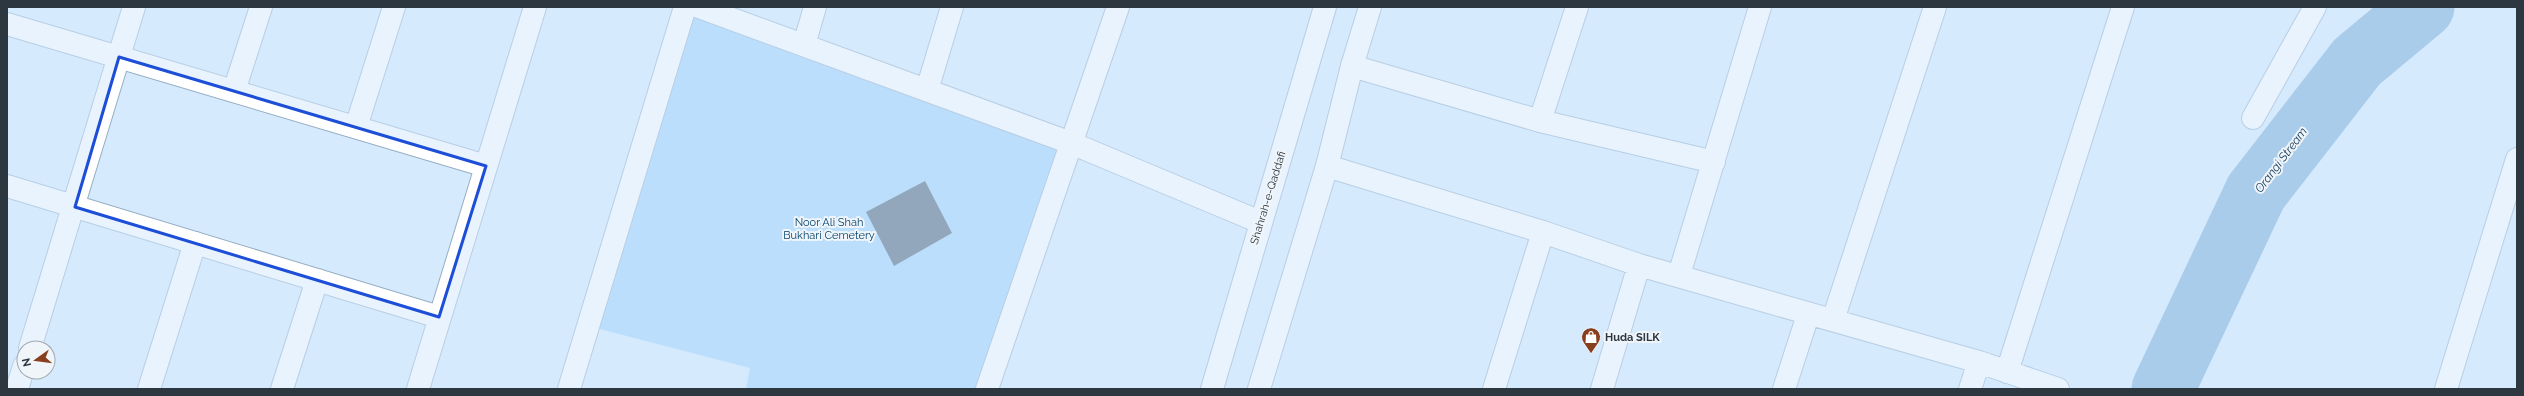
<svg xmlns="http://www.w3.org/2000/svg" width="2524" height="396" font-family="Raleway,sans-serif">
	<rect width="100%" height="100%" fill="#d5eafd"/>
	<!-- green -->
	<path fill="#9dd0fc" d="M688 7 1071 143 988 389H746L750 368 588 326Z"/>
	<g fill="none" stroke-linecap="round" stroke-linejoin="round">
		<!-- river -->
		<path stroke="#75a8d4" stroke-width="63" d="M2163 389 2256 192 2357 62 2423 7"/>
	</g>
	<!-- building -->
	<path fill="#41586b" d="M925 181 952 233 894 266 866 212Z"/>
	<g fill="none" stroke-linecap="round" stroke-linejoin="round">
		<!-- minor casing -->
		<g stroke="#95aec4" stroke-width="24">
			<path id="minor" d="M699 7 1071 143 1260 222
				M7 24 486 166
				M804 45 815 7
				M1352 66 1540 121 1714 162
				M927 90 952 7
				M234 91 261 7
				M2253 118 2315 7
				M1540 121 1577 7
				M356 127 394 7
				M1327 166 1543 232 1639 265 1979 362 2058 389
				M1679 275 1760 7
				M1833 320 1935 7
				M30 348 134 7
				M2007 372 2123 7
				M17 389 24 366
				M149 389 195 243
				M282 389 317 280
				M569 389 685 7
				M987 389 1118 7
				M1494 389 1543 232
				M1602 389 1639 265
				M1784 389 1808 315
				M1970 389 1979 362
				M2446 389 2517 159"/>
		</g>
		<!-- tertiary casing -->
		<g stroke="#95aec4" stroke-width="24">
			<path id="tertiary" d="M7 186 439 317
				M418 389 535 7"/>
		</g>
		<!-- primary casing -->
		<g stroke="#95aec4" stroke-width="24">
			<path id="primary" d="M1212 389 1325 7
				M1259 389 1327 166 1352 66 1370 7"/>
		</g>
		<!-- minor -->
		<use href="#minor" stroke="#fff" stroke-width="22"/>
		<!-- tertiary -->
		<use href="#tertiary" stroke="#fff" stroke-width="22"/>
		<!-- primary -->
		<use href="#primary" stroke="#fff" stroke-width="22"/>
	</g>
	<!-- marked area -->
	<path d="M0 0H2524V396H0ZM119 57 486 166 439 317 75 207Z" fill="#d5eafd" fill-opacity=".55" fill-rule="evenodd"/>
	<path fill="none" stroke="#1d4ed8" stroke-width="3" stroke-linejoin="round" d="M119 57 486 166 439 317 75 207Z"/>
	<!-- icons -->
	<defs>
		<g id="shop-pin" transform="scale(1)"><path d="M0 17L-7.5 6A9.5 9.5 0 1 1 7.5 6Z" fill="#873f1e" stroke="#f0f5fa"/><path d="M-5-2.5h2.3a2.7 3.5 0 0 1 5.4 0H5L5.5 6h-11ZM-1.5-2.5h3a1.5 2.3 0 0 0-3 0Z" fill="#fff"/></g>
	</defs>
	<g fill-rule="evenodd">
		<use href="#shop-pin" x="1591" y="337"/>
	</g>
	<g text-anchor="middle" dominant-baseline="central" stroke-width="4" stroke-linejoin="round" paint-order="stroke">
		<!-- street labels -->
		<g font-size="11" fill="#2c3740" stroke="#f0f5fa">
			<text transform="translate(1268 198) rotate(-73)">Shahrah-e-Qaddafi</text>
		</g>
		<!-- park labels -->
		<g font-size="11" fill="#03436c" stroke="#f0f5fa">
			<text x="829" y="222">Noor Ali Shah<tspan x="829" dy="13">Bukhari Cemetery</tspan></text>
		</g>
		<!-- poi labels -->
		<g font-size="11" font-weight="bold" fill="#2c3740" stroke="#f0f5fa" text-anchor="start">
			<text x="1605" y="337">Huda SILK</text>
		</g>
		<!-- water labels -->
		<g font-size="12" font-style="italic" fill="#113957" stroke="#f0f5fa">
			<text transform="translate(2281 160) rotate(-53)">Orangi Stream</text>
		</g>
	</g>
	<!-- border -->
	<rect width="2524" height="396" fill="none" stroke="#2c3740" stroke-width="16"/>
	<!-- north arrow -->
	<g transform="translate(36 360) rotate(256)"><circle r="19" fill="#f0f5fa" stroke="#a2a9b0"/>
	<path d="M0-3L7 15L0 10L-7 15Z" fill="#873f1e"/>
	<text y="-6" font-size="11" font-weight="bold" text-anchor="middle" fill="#2c3740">N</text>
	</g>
</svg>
